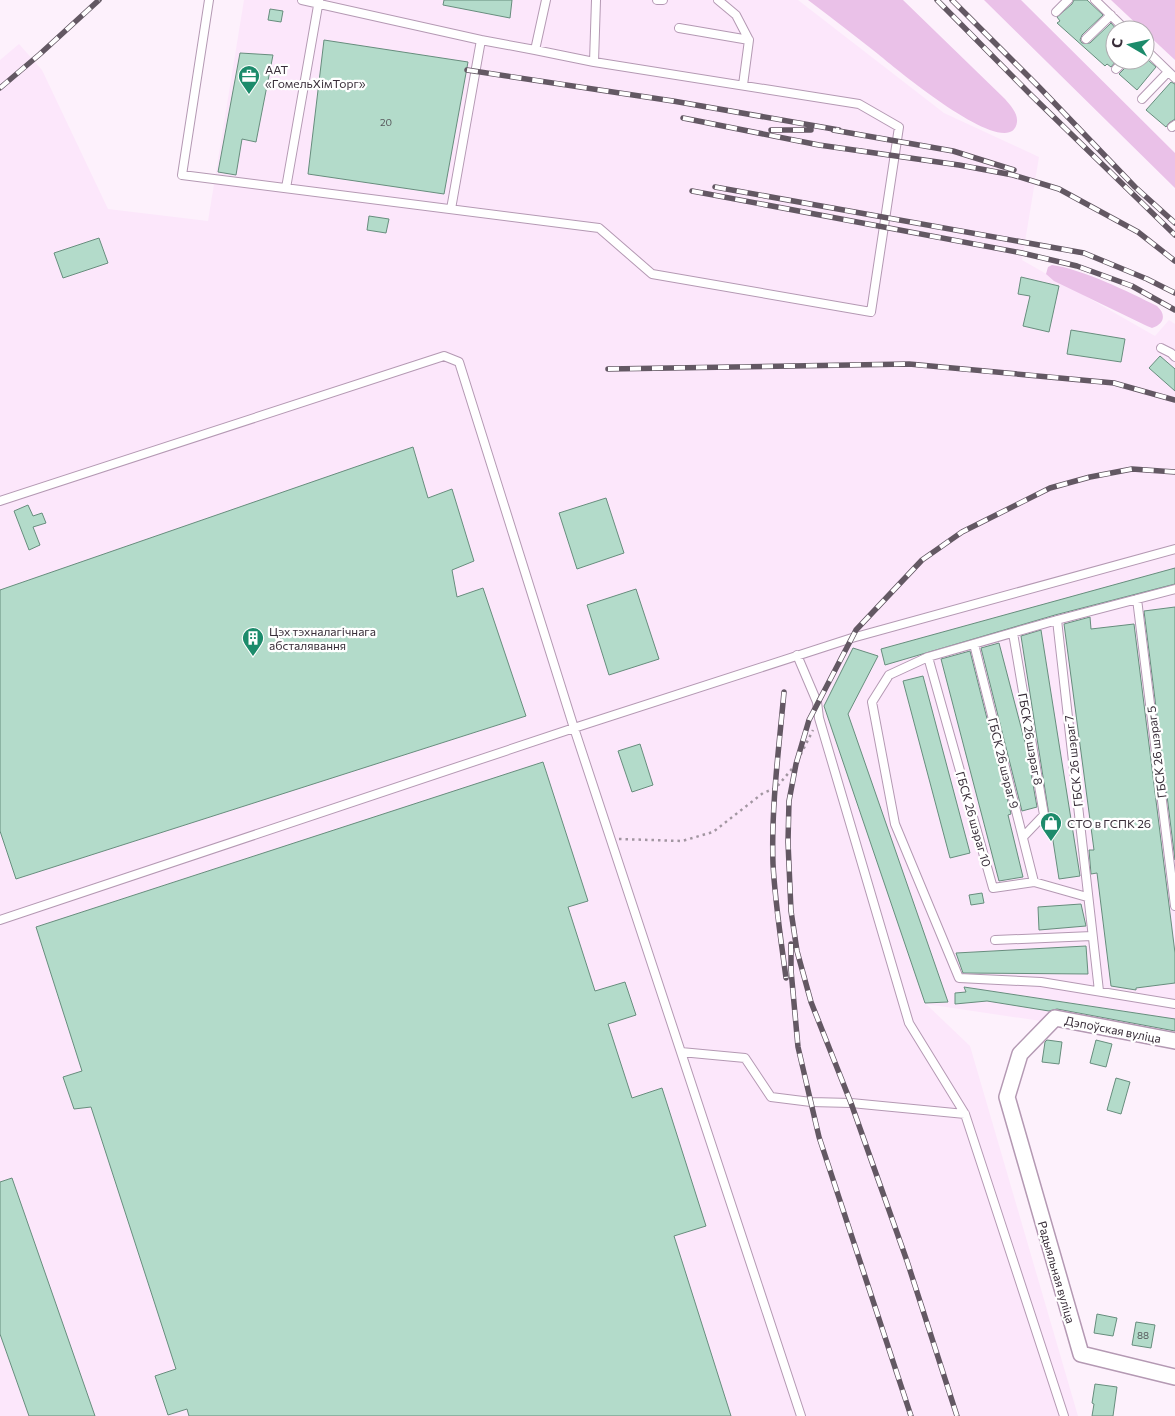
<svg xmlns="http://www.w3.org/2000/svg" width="1175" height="1416" font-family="Commissioner,sans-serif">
	<rect width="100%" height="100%" fill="#fdf1fc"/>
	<!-- built -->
	<path fill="#fce7fb" d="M244 0H798L944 113 1039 157 1022 260 1155 336 1169 320 1175 324V1041L926 1004 970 1046 1078 1416H0V60L19 44 42 70 108 209 208 221Z"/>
	<!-- green -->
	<path fill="#eac1e8" d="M808 0H903L1005 99C1010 105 1018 113 1017 122 1011 166 890 64 878 54 855 36 832 18 808 0Z
		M984 0H1021L1175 153V188Z
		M1111 0H1175V60L1145 32V30H1143Z
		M1052 265C1082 269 1129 292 1157 306 1166 314 1165 324 1152 328L1147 326 1054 281 1046 274 1048 267Z"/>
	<!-- building -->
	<path fill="#b3dbca" stroke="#678d7d" d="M444 0H512L510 18 443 5Z
		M1074 0H1087L1103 15 1082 35 1080 40 1082 43H1090L1111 23 1117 30H1115V60H1117L1111 67 1107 64 1105 66 1057 23 1060 21 1057 17 1072 4Z
		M270 9 283 11 281 22 268 20Z
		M324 40 468 62 444 194 308 174Z
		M240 53 273 55 256 142 242 139 236 175 218 172Z
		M1130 60H1148L1156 67 1137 90 1119 74 1129 64Z
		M1171 82 1175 84V119L1169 123 1166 127 1146 110Z
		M369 216 389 219 386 233 367 230Z
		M99 238 108 263 63 278 54 253Z
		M1021 277 1059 286 1049 332 1023 326 1030 296 1018 294Z
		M1071 330 1125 339 1121 362 1067 354Z
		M1160 356 1175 369V391L1149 368Z
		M413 447 428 498 452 489 474 561 452 570 457 597 483 588 526 716 16 879 0 831V590Z
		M606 498 624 553 577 569 559 513Z
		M28 505 33 516 42 513 46 523 33 527 40 545 29 550 14 511Z
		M1175 568V584L1055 615 885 665 881 649Z
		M636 589 659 659 609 675 587 605Z
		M1175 607V860L1144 611Z
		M1090 617 1091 629 1134 624 1175 953V983L1136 988V990L1111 986 1097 873 1091 874 1089 850H1094L1064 624Z
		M1041 630 1080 876 1059 879 1021 636Z
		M999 643 1027 750 1037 807 1022 811 981 648Z
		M853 648 878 656 848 714 948 1002 925 1003 824 706Z
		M970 651 1011 814 1008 815 1023 877 999 881 941 659Z
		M923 676 970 853 950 858 903 681Z
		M640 744 653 785 632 792 618 751Z
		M543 762 588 901 568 907 595 991 625 982 636 1015 608 1024 632 1098 662 1088 706 1226 674 1236 731 1416H189L187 1409 168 1415 155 1376 176 1369 91 1107 74 1109 63 1077 82 1071 36 927Z
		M982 893 984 903 971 905 969 895Z
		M1081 904 1086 926 1039 930 1038 907Z
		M1086 946 1088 974 963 973 956 953Z
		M964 987 1175 1019V1031L1057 1009 1049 1011 987 1001 955 1004V993L966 992Z
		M1047 1040 1062 1042 1059 1064 1042 1062 1045 1042Z
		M1096 1040 1112 1044 1106 1067 1090 1063Z
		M1116 1078 1130 1082 1121 1114 1107 1110Z
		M12 1178 95 1416H29L0 1334V1182Z
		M1097 1314 1117 1318 1113 1336 1094 1333Z
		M1136 1322 1155 1325 1151 1348 1132 1345Z
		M1095 1384 1117 1387 1113 1416H1092L1094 1404 1092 1403Z"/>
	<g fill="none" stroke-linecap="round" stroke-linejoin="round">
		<!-- lane casing -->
		<g stroke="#b499b3" stroke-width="10">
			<path id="lane" d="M209 0 182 175 599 228 652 274 871 312 899 127 859 104 594 62 596 0
				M302 0 481 40
				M546 0 535 50 594 62
				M657 0H663
				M718 0 736 15 749 40 743 85
				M1095 0 1126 30
				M1056 12 1068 0
				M679 28 749 40
				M1086 39 1111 15
				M1145 49 1175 78
				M1116 69 1125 60
				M1142 99 1168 72
				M1172 127 1175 125
				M286 188 319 0
				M451 209 481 40 535 50
				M1161 348 1171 353 1175 357
				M0 501 444 356 459 362 574 728 852 638 1175 549
				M1175 589 1057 620 928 657 889 675 872 702 895 824 959 978 1041 982 1175 1004
				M1137 599 1175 906
				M1057 620 1099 991
				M1013 633 1044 815 1023 837
				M974 644 1034 882
				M797 655 817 702 819 718 909 1023 965 1114 1064 1416
				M928 657 993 888 1034 882 1087 897
				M0 920 574 728 801 1416
				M995 940 1092 936
				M681 1052 745 1058 771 1097 811 1102 851 1103 965 1114"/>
		</g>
		<!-- street casing -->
		<g stroke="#b499b3" stroke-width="18">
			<path id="street" d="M1175 1041 1055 1018 1020 1054 1007 1097 1081 1354 1175 1377"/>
		</g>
		<!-- path -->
		<path stroke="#a296a1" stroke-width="2.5" stroke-dasharray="2.5 4" stroke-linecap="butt" d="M619 839 682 841 713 832 763 793 776 788 796 764 813 730"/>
		<!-- lane -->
		<use href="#lane" stroke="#fff" stroke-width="8"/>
		<!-- street -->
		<use href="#street" stroke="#fff" stroke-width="15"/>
		<!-- rail casing -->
		<g stroke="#635863" stroke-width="5.5">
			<path id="rail" d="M937 0 1031 95 1175 235
				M952 0 1039 87 1135 187 1175 223
				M467 70 673 101 839 130
				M0 88 40 54 99 0
				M683 118 819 145 959 165 1013 175 1059 189 1138 232 1175 261
				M771 130H811
				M833 130 953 151 1014 170
				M715 187 1084 253 1147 279 1175 293
				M692 191 1022 253 1077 266 1132 286 1175 310
				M608 369 909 364 1114 383 1175 400
				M784 692C779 748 771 807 773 864 775 902 781 940 786 978
				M791 944V970L798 1047 819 1137 911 1416
				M957 1416 907 1261 851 1103 811 1002 797 951 791 911 788 842 789 801 796 764 809 720 856 630 922 560 962 532 1050 488 1090 477 1132 469 1175 472"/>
		</g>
		<!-- rail -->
		<use href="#rail" stroke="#fff" stroke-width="4" stroke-dasharray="11" stroke-linecap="butt"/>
	</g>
	<!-- icons -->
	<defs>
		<g id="office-pin" transform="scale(1.125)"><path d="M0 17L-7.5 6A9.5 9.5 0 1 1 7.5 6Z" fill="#1c8b6b" stroke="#fff"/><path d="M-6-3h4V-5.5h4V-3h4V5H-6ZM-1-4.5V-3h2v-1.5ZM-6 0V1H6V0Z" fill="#fff"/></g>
		<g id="building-pin" transform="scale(1.125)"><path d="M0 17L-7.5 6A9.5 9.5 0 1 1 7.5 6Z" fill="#1c8b6b" stroke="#fff"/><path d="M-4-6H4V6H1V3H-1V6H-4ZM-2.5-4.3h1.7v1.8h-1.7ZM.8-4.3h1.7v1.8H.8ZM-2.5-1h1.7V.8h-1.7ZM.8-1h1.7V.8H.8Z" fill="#fff"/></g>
		<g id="shop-pin" transform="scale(1.125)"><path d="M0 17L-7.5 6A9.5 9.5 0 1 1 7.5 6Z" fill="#1c8b6b" stroke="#fff"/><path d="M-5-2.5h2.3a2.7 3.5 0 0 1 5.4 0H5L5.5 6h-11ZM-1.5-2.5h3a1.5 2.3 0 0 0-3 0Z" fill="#fff"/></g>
	</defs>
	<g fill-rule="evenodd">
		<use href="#office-pin" x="249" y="76"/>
		<use href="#building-pin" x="253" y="638"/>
		<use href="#shop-pin" x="1051" y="823"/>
	</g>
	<g text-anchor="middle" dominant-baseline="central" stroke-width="4.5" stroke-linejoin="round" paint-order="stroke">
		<!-- number labels -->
		<g font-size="10" fill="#58595d">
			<text x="386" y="122">20</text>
			<text x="1143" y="1335">88</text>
		</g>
		<!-- poi labels -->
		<g font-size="12" fill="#392e39" stroke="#fff" text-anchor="start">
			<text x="265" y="69">ААТ<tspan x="265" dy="14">«ГомельХімТорг»</tspan></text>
			<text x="269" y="631">Цэх тэхналагічнага<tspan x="269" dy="14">абсталявання</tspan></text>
			<text x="1067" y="823">СТО в ГСПК 26</text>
		</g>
		<!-- street labels -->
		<g font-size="12" fill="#392e39" stroke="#fff">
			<text transform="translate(1031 739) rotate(80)">ГБСК 26 шэраг 8</text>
			<text transform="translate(1156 752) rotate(-97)">ГБСК 26 шэраг 5</text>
			<text transform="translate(1073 761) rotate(-96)">ГБСК 26 шэраг 7</text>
			<text transform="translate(1004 763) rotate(76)">ГБСК 26 шэраг 9</text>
			<text transform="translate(974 819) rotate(74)">ГБСК 26 шэраг 10</text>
			<text transform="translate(1113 1029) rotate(11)">Дэпоўская вуліца</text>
			<text transform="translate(1057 1272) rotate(74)">Радыяльная вуліца</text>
		</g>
	</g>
	<!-- north arrow -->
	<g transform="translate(1130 45) rotate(279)"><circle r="24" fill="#ffffff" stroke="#b0abb0"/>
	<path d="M0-4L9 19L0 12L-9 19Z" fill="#1c8b6b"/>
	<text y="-8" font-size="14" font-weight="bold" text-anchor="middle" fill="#392e39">С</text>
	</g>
</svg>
